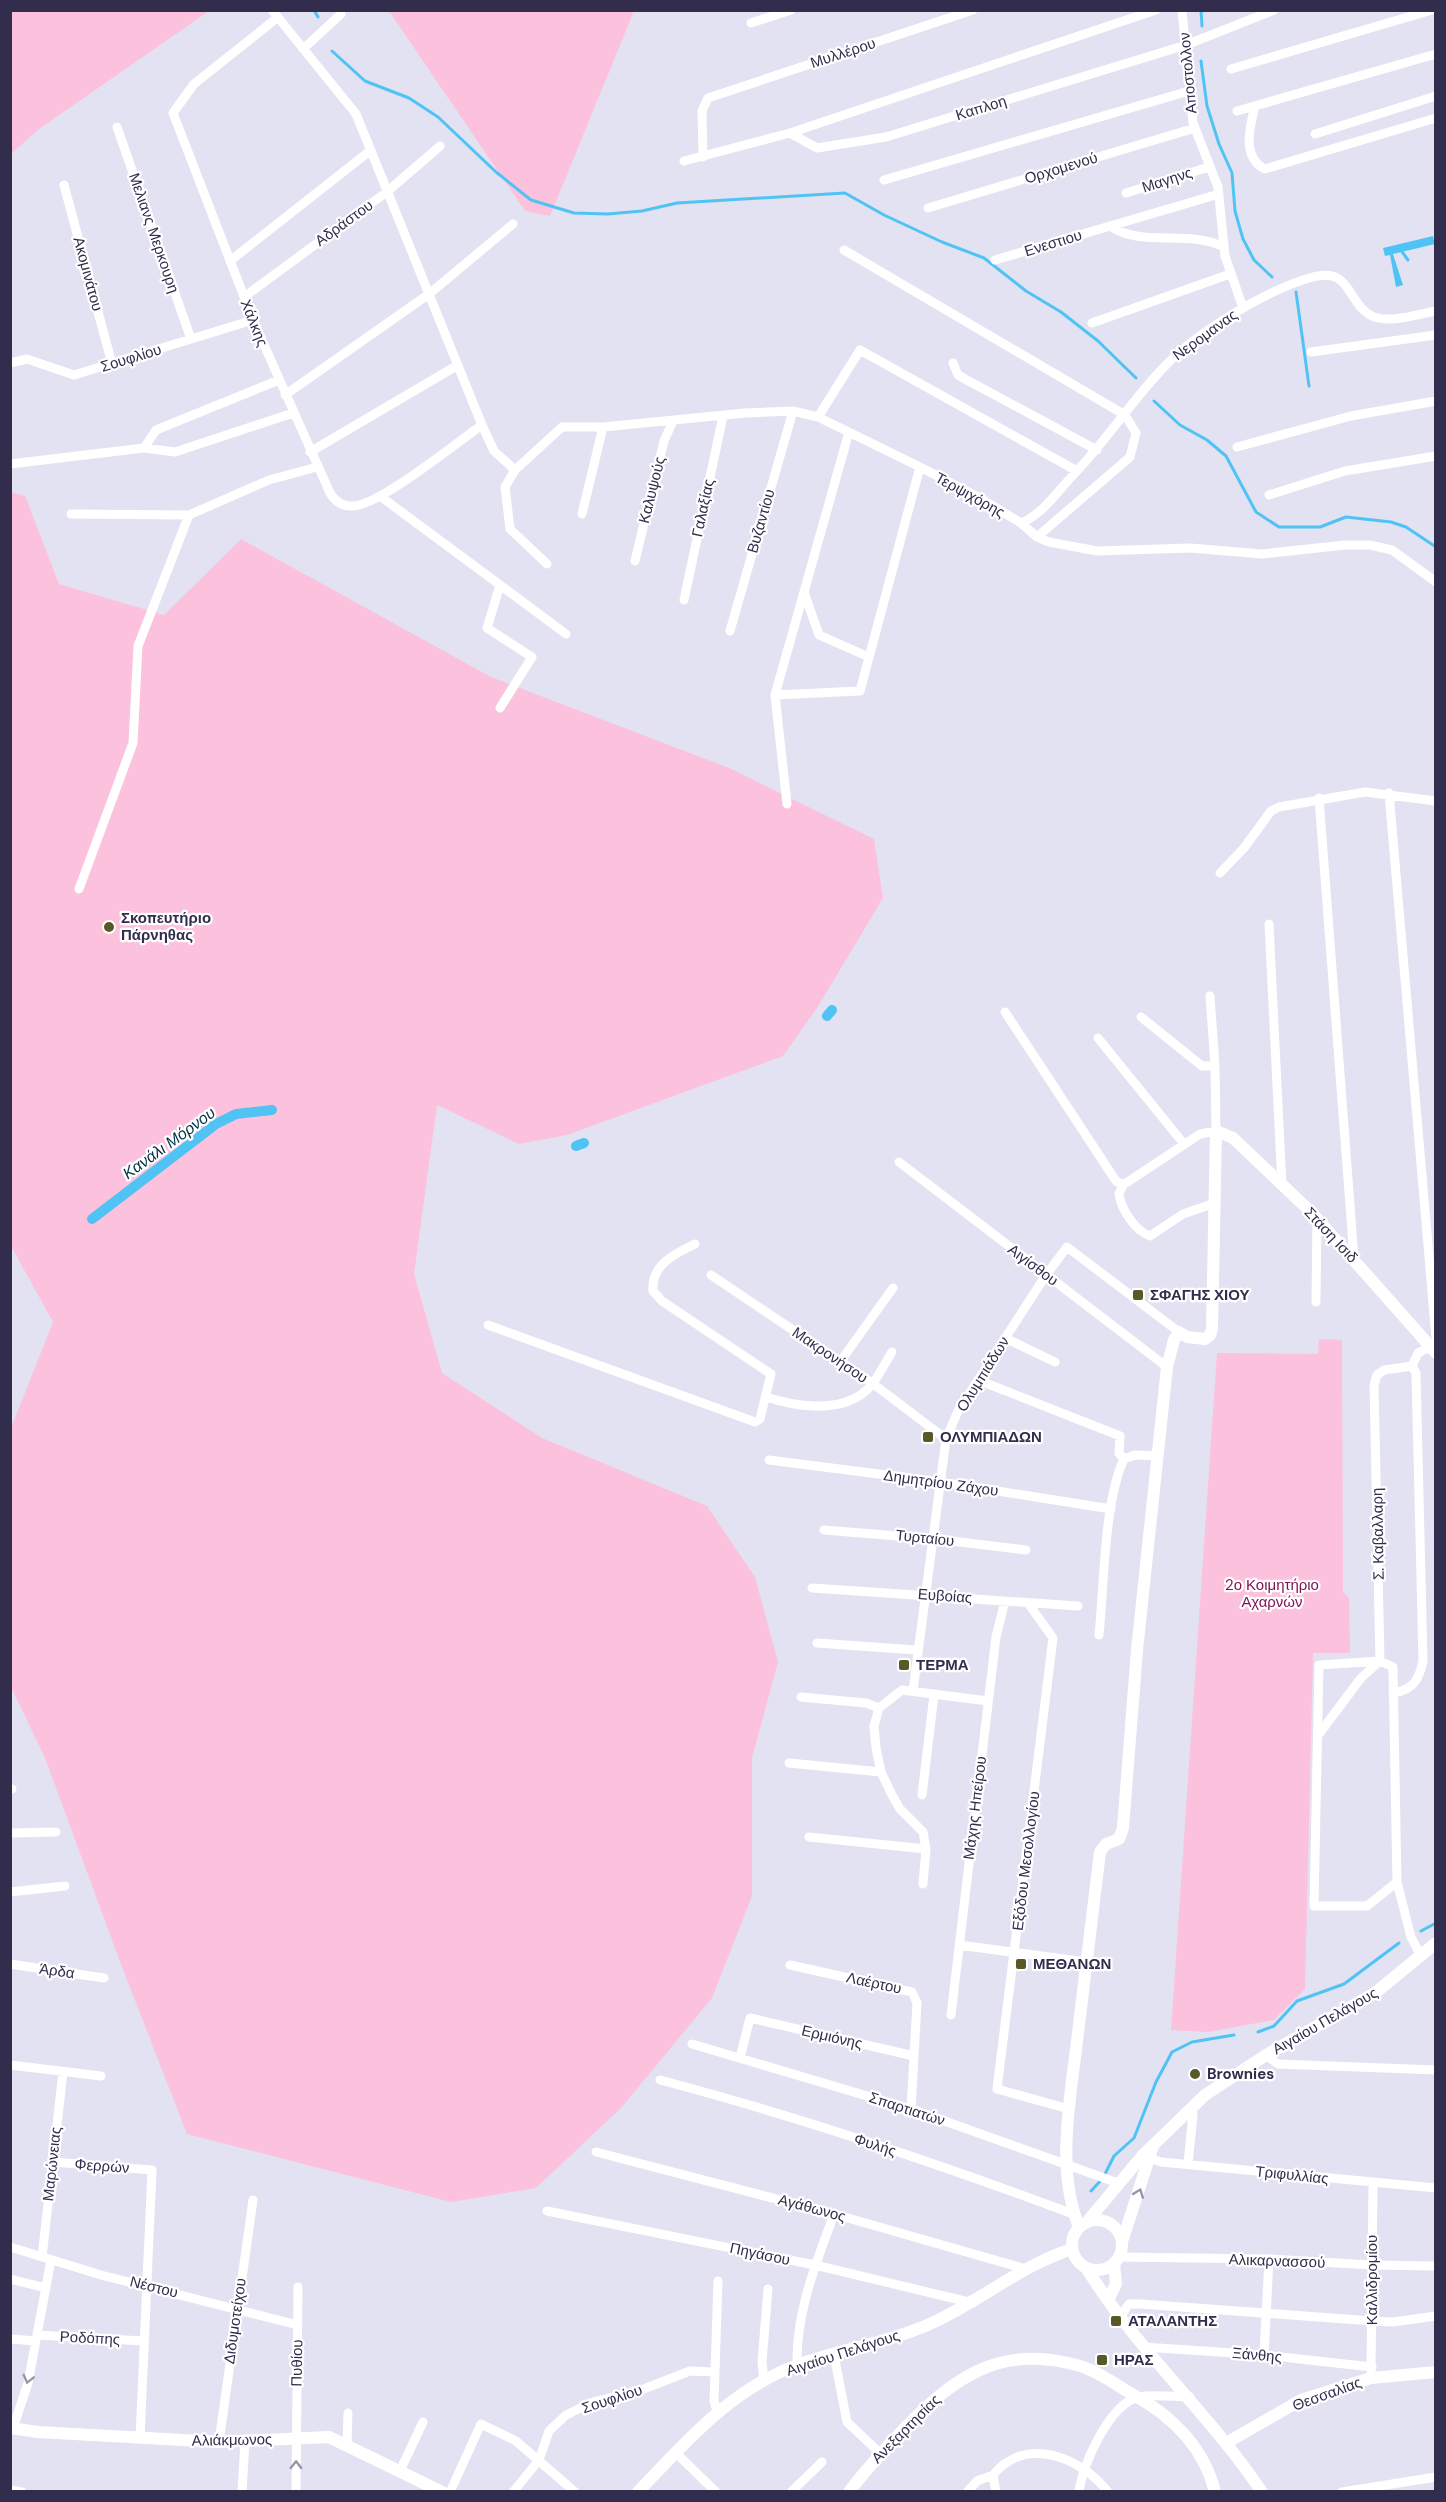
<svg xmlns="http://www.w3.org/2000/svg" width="1446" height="2502" font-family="'DM Sans',sans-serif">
	<rect width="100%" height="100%" fill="#e3e2f2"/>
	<!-- green -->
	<path fill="#fcc1dc" d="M10 11 11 10 209 11 39 129 11 154Z
		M389 11H634L550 216 525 211Z
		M11 492 25 496 59 584 164 615 241 539 491 677 729 768 874 839 883 898 817 1008 783 1056 567 1135 519 1144 437 1105 414 1274 442 1373 542 1438 707 1506 755 1577 778 1662 752 1758V1896L712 1998 621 2108 536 2188 451 2202 187 2134 122 1967 45 1758 11 1687V1428L53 1322 11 1246Z
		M1319 1339 1342 1340 1343 1592 1349 1598 1350 1653H1313L1305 1989 1274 2020 1208 2032 1171 2030 1217 1353 1318 1354Z"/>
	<!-- water -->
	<path fill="#50c3f5" d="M1433 236 1435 244 1393 254 1403 285 1396 287 1390 255 1385 256 1383 248Z"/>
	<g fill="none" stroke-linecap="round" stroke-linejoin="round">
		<!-- stream -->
		<path stroke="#50c3f5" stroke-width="3" d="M314 10 318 17
			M1201 10 1202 26
			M332 51 365 81 409 98 438 117 496 172 531 200 574 213 608 214 642 211 677 203 845 193 884 215 942 242 984 258 1026 291 1061 312 1098 341 1136 378
			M1201 61 1207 106 1219 144 1232 173 1235 211 1243 239 1254 260 1272 277
			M1400 249 1408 260
			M1296 292 1309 386
			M1154 401 1180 425 1207 440 1226 456 1256 512 1279 527H1320L1346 517 1391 522 1406 527 1436 547
			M1421 1931 1436 1923
			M1258 2032 1274 2026 1297 2001 1344 1984 1399 1943
			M1091 2191 1103 2178 1114 2156 1134 2138 1156 2082 1172 2052 1192 2042 1234 2035"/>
		<!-- canal -->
		<path stroke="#50c3f5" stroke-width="10" d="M827 1016 832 1010
			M576 1146 584 1143
			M92 1219 216 1124 236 1114 272 1110"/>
		<!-- street -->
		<path stroke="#fff" stroke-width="9" d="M272 10 356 114 482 425 494 451 515 470
			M1182 10 1193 123 1218 187 1225 256 1243 308
			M277 18 194 84 173 113 253 320 330 493C335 501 342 507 353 506 380 505 456 443 482 425
			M751 23 791 10
			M303 49 341 14 340 10
			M1231 69 1432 10
			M1255 106C1250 126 1241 157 1265 169L1436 118
			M1237 111 1436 54
			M117 127 191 339
			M790 133 1156 10
			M1315 134 1436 96
			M703 157 702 111 708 98 973 10
			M684 161 790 133 817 148 886 137 1186 45 1274 10
			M884 180 1189 91
			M64 185 112 364
			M1126 193 1209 167
			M928 208 1195 128
			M1110 226C1142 248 1187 229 1224 247
			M844 250 1125 415 1136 433 1130 457 1037 537
			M995 260 1219 194
			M230 261 371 150
			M244 297 388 191 440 146
			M1092 323 1230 274
			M1311 352 1436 335
			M10 363 27 359 74 375 253 320
			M953 363 958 375 965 379 1097 450
			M285 395 429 294 513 224
			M818 417 860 350 1077 471
			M1237 447 1351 416 1436 401
			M144 448 156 430 279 380
			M310 452 458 365
			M10 464 144 448 175 452 293 413
			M1269 495 1345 471 1436 456
			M380 496 566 634
			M71 514 189 515 269 480 317 467
			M582 514 603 427
			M1021 523C1042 515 1058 491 1074 474 1107 440 1132 400 1165 366 1197 332 1268 289 1313 277 1352 267 1347 304 1372 316 1389 324 1418 314 1436 311
			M635 561 664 441 673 421
			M547 564 510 529 505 487 515 470 562 427H603L745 413 793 411 818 417 920 467 980 498 1021 523 1037 537 1049 542 1097 551 1190 548 1262 554 1345 545H1370L1392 550 1436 582
			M500 585 487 628 532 657 500 708
			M804 592 819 635 869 657
			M684 600 723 416
			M730 631 793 411
			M775 695 860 691 920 467
			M1389 793 1436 1338
			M1319 798 1354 1258
			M787 804 775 695 849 432
			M1220 873 1244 848 1271 811 1279 807 1365 792 1436 801
			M79 889 133 743 138 646 189 515
			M1269 924 1282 1185
			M1005 1012 1116 1181 1123 1185 1200 1134 1216 1131 1215 1066 1210 996
			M1141 1017 1202 1066H1215
			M1098 1038 1184 1144
			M899 1162 1167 1367
			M1123 1185 1119 1194C1121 1209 1135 1231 1150 1236L1183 1214 1215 1203
			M711 1275 872 1383 946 1439
			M1316 1302 1317 1218
			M488 1325 755 1422 760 1419 771 1374 662 1301 653 1291C651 1265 674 1254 695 1244
			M1005 1338 1055 1362
			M840 1362 893 1288
			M978 1380 1120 1436 1119 1453 1124 1459
			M766 1397C794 1406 835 1413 862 1394 875 1385 883 1366 892 1352
			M769 1460 941 1482 1111 1509
			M824 1530 935 1539 1026 1550
			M812 1588 1078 1606
			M1028 1603 1053 1638 997 2089 1069 2109
			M1099 1635C1104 1587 1104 1501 1124 1459L1135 1455 1158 1456
			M817 1643 916 1650
			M1380 1661 1393 1667 1397 1882 1367 1906H1314L1319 1665Z
			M913 1691 946 1439 958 1411 1046 1275 1067 1247 1179 1332
			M1393 1693C1413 1690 1419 1680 1423 1661L1416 1373 1412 1366
			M801 1697 866 1703 879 1708
			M1319 1734 1361 1678 1380 1661 1374 1385 1377 1375 1384 1370 1412 1366 1418 1353 1430 1347
			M789 1763 881 1772
			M10 1789H12
			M922 1795 934 1695
			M10 1833 56 1832
			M809 1837 926 1849
			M1397 1882 1411 1937 1421 1956
			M923 1884 926 1849 923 1832 900 1809 892 1795 881 1772 876 1748 874 1726 879 1708 902 1690 988 1701
			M10 1892 65 1886
			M959 1945 1086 1962
			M10 1964 104 1978
			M790 1965 912 1992 917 2003 911 2109
			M951 2015 996 1637 1005 1601
			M692 2044 911 2109 1118 2183
			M1266 2055 1278 2064 1436 2070
			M740 2058 750 2018 914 2056
			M10 2065 101 2076
			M660 2080C800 2117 937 2163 1073 2214
			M596 2152 834 2214 1026 2269
			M1150 2158 1161 2162 1436 2188
			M53 2162 152 2170 140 2438
			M1188 2164 1193 2114 1189 2110
			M547 2211 815 2265 973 2303
			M10 2247 101 2275 298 2325
			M42 2257 63 2072
			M1119 2257 1269 2259 1371 2265 1436 2266
			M10 2279 46 2288
			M1120 2317 1129 2304H1140L1373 2321 1393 2322 1436 2316
			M37 2335 143 2341
			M10 2339 36 2341
			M1143 2347 1264 2355 1372 2367
			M834 2355 847 2422 881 2454
			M1264 2355 1269 2259
			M797 2365C796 2311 816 2264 834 2214
			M1371 2372 1373 2183
			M764 2381 762 2362 768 2289
			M717 2411 714 2401 718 2281
			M13 2428 28 2383 51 2260
			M219 2442 253 2200
			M347 2445 348 2413
			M676 2453 716 2492
			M399 2473 423 2422
			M10 2490 22 2492
			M242 2492 245 2441
			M296 2492 298 2287
			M450 2492 481 2424 516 2441 575 2492
			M513 2492 539 2460 549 2431 566 2415 593 2402 641 2390 690 2371 715 2372
			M791 2492 822 2462
			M967 2492 977 2481 993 2475
			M996 2492 993 2475C1026 2435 1081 2457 1108 2492
			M1079 2492C1082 2465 1110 2403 1139 2397 1154 2394 1174 2397 1190 2397
			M1342 2492 1436 2477"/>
		<!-- secondary -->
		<path stroke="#fff" stroke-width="12" d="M1072 2245a25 25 0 1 1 50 0a25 25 0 1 1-50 0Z
			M1086 2223 1143 2155 1205 2095 1266 2055 1375 1993 1436 1943
			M1079 2227C1055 2167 1071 2096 1078 2033 1085 1973 1093 1912 1100 1852L1106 1844 1119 1839 1123 1828 1137 1650 1167 1367 1174 1340 1179 1332 1187 1337 1205 1339 1210 1335 1212 1329 1216 1131 1233 1138 1312 1213 1436 1353
			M1122 2242 1153 2146
			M1087 2269C1137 2350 1209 2413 1262 2492
			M1108 2300 1116 2284 1114 2263
			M10 2428 38 2432 219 2442 329 2437 442 2492
			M1228 2442 1301 2400 1371 2378 1436 2372
			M638 2492C686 2442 730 2390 797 2365 841 2349 888 2343 932 2323 980 2301 1022 2265 1072 2249
			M849 2492C866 2469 884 2450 903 2430 955 2376 1002 2343 1080 2366 1098 2371 1116 2385 1132 2394 1171 2415 1204 2447 1215 2492"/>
	</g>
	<!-- one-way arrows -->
	<defs><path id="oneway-chevron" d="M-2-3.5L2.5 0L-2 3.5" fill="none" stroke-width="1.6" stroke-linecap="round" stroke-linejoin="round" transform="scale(1.5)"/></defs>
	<g stroke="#9896a6">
		<use href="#oneway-chevron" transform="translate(1139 2193) rotate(-69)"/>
		<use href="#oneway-chevron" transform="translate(28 2379) rotate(104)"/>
		<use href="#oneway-chevron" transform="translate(296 2465) rotate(-89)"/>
	</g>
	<!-- markers -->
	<g fill="#585926" stroke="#fff" stroke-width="2">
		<circle cx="109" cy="927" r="6"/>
		<rect x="1132" y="1289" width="12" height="12" rx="3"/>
		<rect x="922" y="1431" width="12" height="12" rx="3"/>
		<rect x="898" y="1659" width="12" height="12" rx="3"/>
		<rect x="1015" y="1958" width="12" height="12" rx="3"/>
		<circle cx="1195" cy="2074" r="6"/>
		<rect x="1110" y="2315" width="12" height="12" rx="3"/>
		<rect x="1096" y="2354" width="12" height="12" rx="3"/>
	</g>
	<g text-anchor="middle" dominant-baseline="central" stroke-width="4.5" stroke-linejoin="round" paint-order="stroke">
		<!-- street labels -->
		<g font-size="15" fill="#322d4c" stroke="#fff">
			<text transform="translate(843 53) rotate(-18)">Μυλλέρου</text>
			<text transform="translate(1188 73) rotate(-95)">Αποστολλον</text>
			<text transform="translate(981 108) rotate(-17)">Καπλοη</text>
			<text transform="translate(1061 168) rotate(-17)">Ορχομενού</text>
			<text transform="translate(1167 180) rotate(-18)">Μαγηνς</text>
			<text transform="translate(344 223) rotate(-36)">Αδράστου</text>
			<text transform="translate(154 233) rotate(71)">Μελιανς Μερκουρη</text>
			<text transform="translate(1053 243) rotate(-17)">Ενεστιου</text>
			<text transform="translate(88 274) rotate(75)">Ακομινάτου</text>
			<text transform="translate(254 323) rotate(68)">Χάλκης</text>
			<text transform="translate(1205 335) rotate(-36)">Νερομανας</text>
			<text transform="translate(131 358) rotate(-17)">Σουφλίου</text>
			<text transform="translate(652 490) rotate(-76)">Καλυψούς</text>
			<text transform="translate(970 495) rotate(29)">Τερψιχόρης</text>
			<text transform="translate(703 508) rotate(-78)">Γαλαξίας</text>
			<text transform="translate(761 521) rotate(-74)">Βυζαντίου</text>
			<text transform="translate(1331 1235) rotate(47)">Στάση Ισιδ</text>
			<text transform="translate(1033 1265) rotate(37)">Αιγίσθου</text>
			<text transform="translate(830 1355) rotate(34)">Μακρονήσου</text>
			<text transform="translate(983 1374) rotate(-58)">Ολυμπιάδων</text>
			<text transform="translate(941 1483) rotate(8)">Δημητρίου Ζάχου</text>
			<text transform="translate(1378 1534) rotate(-91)">Σ. Καβαλλαρη</text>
			<text transform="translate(925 1538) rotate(6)">Τυρταίου</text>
			<text transform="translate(945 1596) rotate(4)">Ευβοίας</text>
			<text transform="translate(975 1808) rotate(-83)">Μάχης Ηπείρου</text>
			<text transform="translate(1026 1861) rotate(-83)">Εξόδου Μεσολλογίου</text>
			<text transform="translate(57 1971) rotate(8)">Άρδα</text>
			<text transform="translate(874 1983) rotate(12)">Λαέρτου</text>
			<text transform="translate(1325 2021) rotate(-30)">Αιγαίου Πελάγους</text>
			<text transform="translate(832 2037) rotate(13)">Ερμιόνης</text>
			<text transform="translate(907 2109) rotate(18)">Σπαρτιατών</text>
			<text transform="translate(875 2145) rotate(18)">Φυλής</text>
			<text transform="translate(52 2164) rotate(-84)">Μαρώνειας</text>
			<text transform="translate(102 2166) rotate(4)">Φερρών</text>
			<text transform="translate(1292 2175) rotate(6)">Τριφυλλίας</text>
			<text transform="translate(812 2208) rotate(15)">Αγάθωνος</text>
			<text transform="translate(760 2254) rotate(12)">Πηγάσου</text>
			<text transform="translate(1277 2261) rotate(2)">Αλικαρνασσού</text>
			<text transform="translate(1372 2280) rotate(-90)">Καλλιδρομίου</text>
			<text transform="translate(154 2287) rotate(14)">Νέστου</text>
			<text transform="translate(235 2321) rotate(-82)">Διδυμοτείχου</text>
			<text transform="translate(90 2338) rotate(3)">Ροδόπης</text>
			<text transform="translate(843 2353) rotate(-18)">Αιγαίου Πελάγους</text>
			<text transform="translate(1257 2355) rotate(5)">Ξάνθης</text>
			<text transform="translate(297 2363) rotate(-89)">Πυθίου</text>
			<text transform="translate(1327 2394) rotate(-20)">Θεσσαλίας</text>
			<text transform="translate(612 2399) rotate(-18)">Σουφλίου</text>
			<text transform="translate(906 2429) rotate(-45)">Ανεξαρτησίας</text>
			<text transform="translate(232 2440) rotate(-1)">Αλιάκμωνος</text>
		</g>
		<!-- poi labels -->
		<g font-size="15" font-weight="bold" fill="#322d4c" stroke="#fff" text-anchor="start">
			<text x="121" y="918">Σκοπευτήριο<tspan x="121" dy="17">Πάρνηθας</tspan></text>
			<text x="1150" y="1295">ΣΦΑΓΗΣ ΧΙΟΥ</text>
			<text x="940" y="1437">ΟΛΥΜΠΙΑΔΩΝ</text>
			<text x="916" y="1665">ΤΕΡΜΑ</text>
			<text x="1033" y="1964">ΜΕΘΑΝΩΝ</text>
			<text x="1207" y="2074">Brownies</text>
			<text x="1128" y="2321">ΑΤΑΛΑΝΤΗΣ</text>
			<text x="1114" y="2360">ΗΡΑΣ</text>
		</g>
		<!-- park labels -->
		<g font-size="15" fill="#831556" stroke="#fff">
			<text x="1272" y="1585">2ο Κοιμητήριο<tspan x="1272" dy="17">Αχαρνών</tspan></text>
		</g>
		<!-- water labels -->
		<g font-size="16" font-style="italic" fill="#003346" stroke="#fff">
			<text transform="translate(169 1143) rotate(-36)">Κανάλι Μόρνου</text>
		</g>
	</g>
	<!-- border -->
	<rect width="1446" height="2502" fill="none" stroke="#322d4c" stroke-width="24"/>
</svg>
